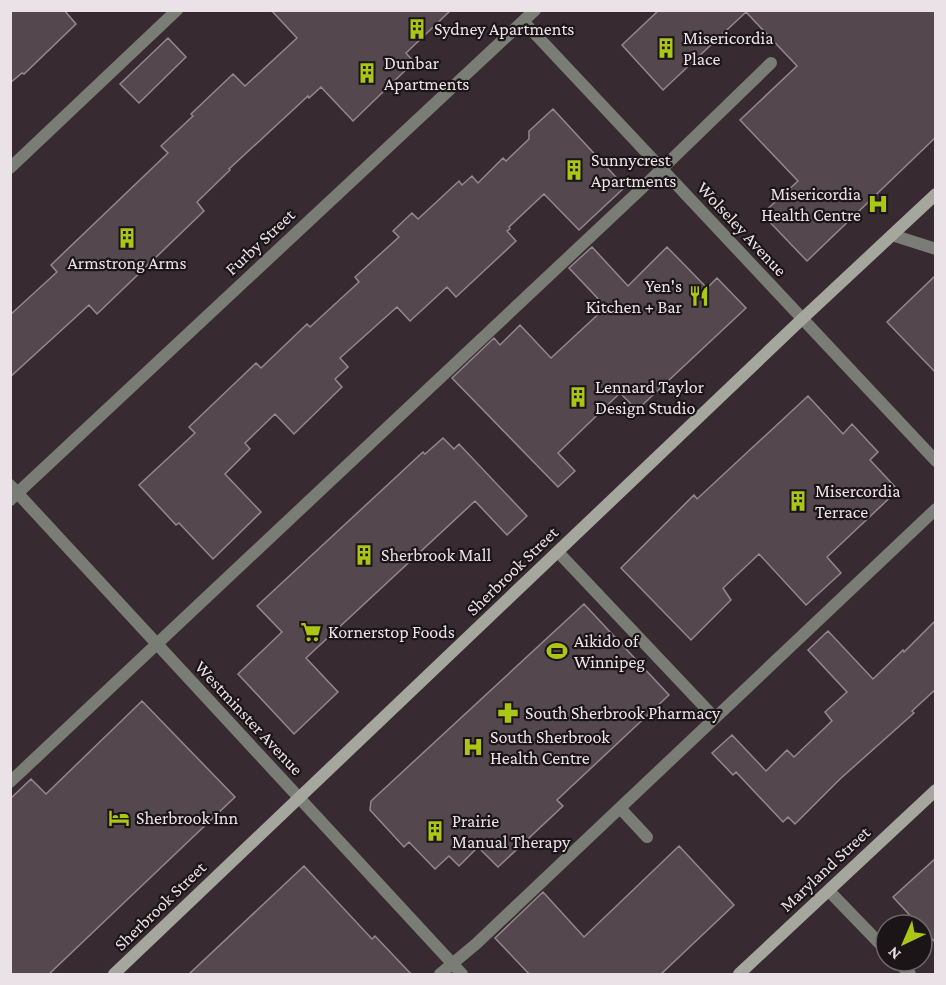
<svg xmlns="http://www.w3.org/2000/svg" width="946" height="985" font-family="'Crimson Pro',serif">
	<rect width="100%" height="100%" fill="#372b31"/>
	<!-- building -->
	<path fill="#54474e" stroke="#95878e" stroke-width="1.5" d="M10 10H64L76 24 24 74 22 73 10 83Z
		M271 10H451L406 53 414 62 353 121 321 87 309 98 308 96 229 169 230 170 197 202 204 211 97 314 89 305 10 377V315L57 272 51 265 168 153 161 146 193 116 191 114 233 74 245 86 297 38Z
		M659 10H936V137L807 261 762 214 798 181 740 120 797 66 746 12 663 90 622 45Z
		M168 38 186 57 139 103 120 84Z
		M553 109 625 187 579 230 544 194 509 227 510 229 507 231 516 241 456 297 447 287 410 321 397 307 340 358 348 367 335 379 342 387 294 434 275 414 245 443 250 449 225 474 261 512 213 559 179 523 176 525 139 485 195 433 189 427 256 363 261 368 307 324 310 327 359 282 355 277 399 237 393 231 412 213 418 219 459 181 462 185 472 176 478 183 503 158 506 161 529 139V131Z
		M592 247 628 286 667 247 707 288 717 278 746 308 637 410 620 393 558 453 575 471 558 487 452 378 494 338 500 345 520 325 551 358 606 307 569 268Z
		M936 275V373L887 322Z
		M808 396 843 434 852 424 878 452 870 460 898 490 827 557 841 573 806 605 759 554 723 588 731 600 691 640 621 568 694 495 697 499Z
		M443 438 454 449 459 444 527 516 507 535 475 501 306 658 338 692 294 734 238 674 282 632 257 606 423 452 425 454Z
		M584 604 669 695 557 800 563 806 498 867 478 847 459 866 449 856 435 869 409 842 404 847 370 810 371 801Z
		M936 620V689L912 711 914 713 840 779 795 824 788 817 783 822 736 772 733 775 712 753 732 735 766 771 787 750 794 757 832 721 825 712 847 692 808 650 828 631 873 679 903 650 904 652Z
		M142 701 235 797 48 975H10V799L31 779 46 794Z
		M679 846 734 905 660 975H530L495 938 543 892 584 937Z
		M936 858V943L922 928V925H919L893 897Z
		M304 866 372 939 375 936 412 975H188Z"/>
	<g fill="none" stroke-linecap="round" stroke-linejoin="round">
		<!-- service -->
		<path stroke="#7a7c76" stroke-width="12" d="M10 168 177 10
			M892 235 936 249
			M558 552 715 718
			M10 782 640 190 771 63
			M620 808 647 837
			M440 974 476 944 936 509"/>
		<!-- minor -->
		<path stroke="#7a7c76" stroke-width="12" d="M523 21 936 461
			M10 485 462 974
			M10 500 535 10
			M829 891 886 950
			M897 961 910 974"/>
		<!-- secondary -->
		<path stroke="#a5a79e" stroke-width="12" d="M114 974 802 319 936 194
			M739 974 936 790"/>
	</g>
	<!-- icons -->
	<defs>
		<g id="building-bare" transform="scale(1.62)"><path d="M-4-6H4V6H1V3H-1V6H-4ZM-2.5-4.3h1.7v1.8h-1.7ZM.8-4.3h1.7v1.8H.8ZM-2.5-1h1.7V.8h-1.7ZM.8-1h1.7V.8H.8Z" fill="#abc614" stroke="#1b1518" stroke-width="2.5" paint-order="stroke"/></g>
		<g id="hospital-bare" transform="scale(1.62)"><path d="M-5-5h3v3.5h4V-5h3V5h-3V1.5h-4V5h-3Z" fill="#abc614" stroke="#1b1518" stroke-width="2.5" paint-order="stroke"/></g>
		<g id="restaurant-bare" transform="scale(1.62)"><path d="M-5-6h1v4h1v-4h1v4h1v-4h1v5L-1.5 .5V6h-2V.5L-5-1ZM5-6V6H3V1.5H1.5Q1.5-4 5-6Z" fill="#abc614" stroke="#1b1518" stroke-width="2.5" paint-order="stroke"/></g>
		<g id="supermarket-bare" transform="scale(1.62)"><path d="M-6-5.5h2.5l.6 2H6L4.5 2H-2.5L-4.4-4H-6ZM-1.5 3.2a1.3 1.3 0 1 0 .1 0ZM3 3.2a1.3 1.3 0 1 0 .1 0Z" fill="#abc614" stroke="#1b1518" stroke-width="2.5" paint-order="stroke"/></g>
		<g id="stadium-bare" transform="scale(1.62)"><path d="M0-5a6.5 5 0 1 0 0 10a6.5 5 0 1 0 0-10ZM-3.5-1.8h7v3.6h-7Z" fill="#abc614" stroke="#1b1518" stroke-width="2.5" paint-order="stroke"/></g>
		<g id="pharmacy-bare" transform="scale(1.62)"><path d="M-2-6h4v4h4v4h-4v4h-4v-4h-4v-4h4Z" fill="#abc614" stroke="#1b1518" stroke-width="2.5" paint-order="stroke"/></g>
		<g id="hotel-bare" transform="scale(1.62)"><path d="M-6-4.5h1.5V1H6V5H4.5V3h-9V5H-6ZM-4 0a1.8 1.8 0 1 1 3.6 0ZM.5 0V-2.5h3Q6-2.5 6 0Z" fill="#abc614" stroke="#1b1518" stroke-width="2.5" paint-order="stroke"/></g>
	</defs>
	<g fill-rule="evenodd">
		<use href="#building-bare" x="417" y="29"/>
		<use href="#building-bare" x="666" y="48"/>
		<use href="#building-bare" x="367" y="73"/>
		<use href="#building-bare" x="574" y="170"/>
		<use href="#hospital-bare" x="878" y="204"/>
		<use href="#building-bare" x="127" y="238"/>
		<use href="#restaurant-bare" x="699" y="296"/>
		<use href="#building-bare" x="578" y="397"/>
		<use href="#building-bare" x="798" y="501"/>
		<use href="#building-bare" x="364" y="555"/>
		<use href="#supermarket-bare" x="311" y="632"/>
		<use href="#stadium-bare" x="557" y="651"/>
		<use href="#pharmacy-bare" x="508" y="713"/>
		<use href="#hospital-bare" x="473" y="747"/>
		<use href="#hotel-bare" x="119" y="818"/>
		<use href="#building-bare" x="435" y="831"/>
	</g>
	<g text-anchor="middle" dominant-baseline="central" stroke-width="4.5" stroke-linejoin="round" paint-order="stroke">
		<!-- poi labels -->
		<g font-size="18" fill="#eae2e6" stroke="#1b1518" text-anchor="start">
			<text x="434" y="29">Sydney Apartments</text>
			<text x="683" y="38">Misericordia<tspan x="683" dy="21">Place</tspan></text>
			<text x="384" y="63">Dunbar<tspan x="384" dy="21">Apartments</tspan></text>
			<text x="591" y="160">Sunnycrest<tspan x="591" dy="21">Apartments</tspan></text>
			<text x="861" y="194" text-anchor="end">Misericordia<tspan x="861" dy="21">Health Centre</tspan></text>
			<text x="127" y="263" text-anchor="middle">Armstrong Arms</text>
			<text x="682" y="286" text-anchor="end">Yen's<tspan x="682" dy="21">Kitchen + Bar</tspan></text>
			<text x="595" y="387">Lennard Taylor<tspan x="595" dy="21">Design Studio</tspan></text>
			<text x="815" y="491">Misercordia<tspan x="815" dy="21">Terrace</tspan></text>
			<text x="381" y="555">Sherbrook Mall</text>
			<text x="328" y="632">Kornerstop Foods</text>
			<text x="574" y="641">Aikido of<tspan x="574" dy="21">Winnipeg</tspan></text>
			<text x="525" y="713">South Sherbrook Pharmacy</text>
			<text x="490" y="737">South Sherbrook<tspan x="490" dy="21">Health Centre</tspan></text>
			<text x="136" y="818">Sherbrook Inn</text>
			<text x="452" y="821">Prairie<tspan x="452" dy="21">Manual Therapy</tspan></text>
		</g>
		<!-- street labels -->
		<g font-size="18" fill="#eae2e6" stroke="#1b1518">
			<text transform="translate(742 229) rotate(47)">Wolseley Avenue</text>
			<text transform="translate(260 242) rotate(-43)">Furby Street</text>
			<text transform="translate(512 571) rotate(-44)">Sherbrook Street</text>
			<text transform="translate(249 718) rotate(47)">Westminster Avenue</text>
			<text transform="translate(825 869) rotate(-43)">Maryland Street</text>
			<text transform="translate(160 906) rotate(-44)">Sherbrook Street</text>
		</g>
	</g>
	<!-- border -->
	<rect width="946" height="985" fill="none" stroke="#eae2e6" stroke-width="24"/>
	<!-- north arrow -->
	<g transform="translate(904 943) rotate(224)"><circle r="28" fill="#1b1518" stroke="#6e676a" stroke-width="1.5"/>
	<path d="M0-4.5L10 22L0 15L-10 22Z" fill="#abc614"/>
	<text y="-9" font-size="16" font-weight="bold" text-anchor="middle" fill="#eae2e6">N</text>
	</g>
</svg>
